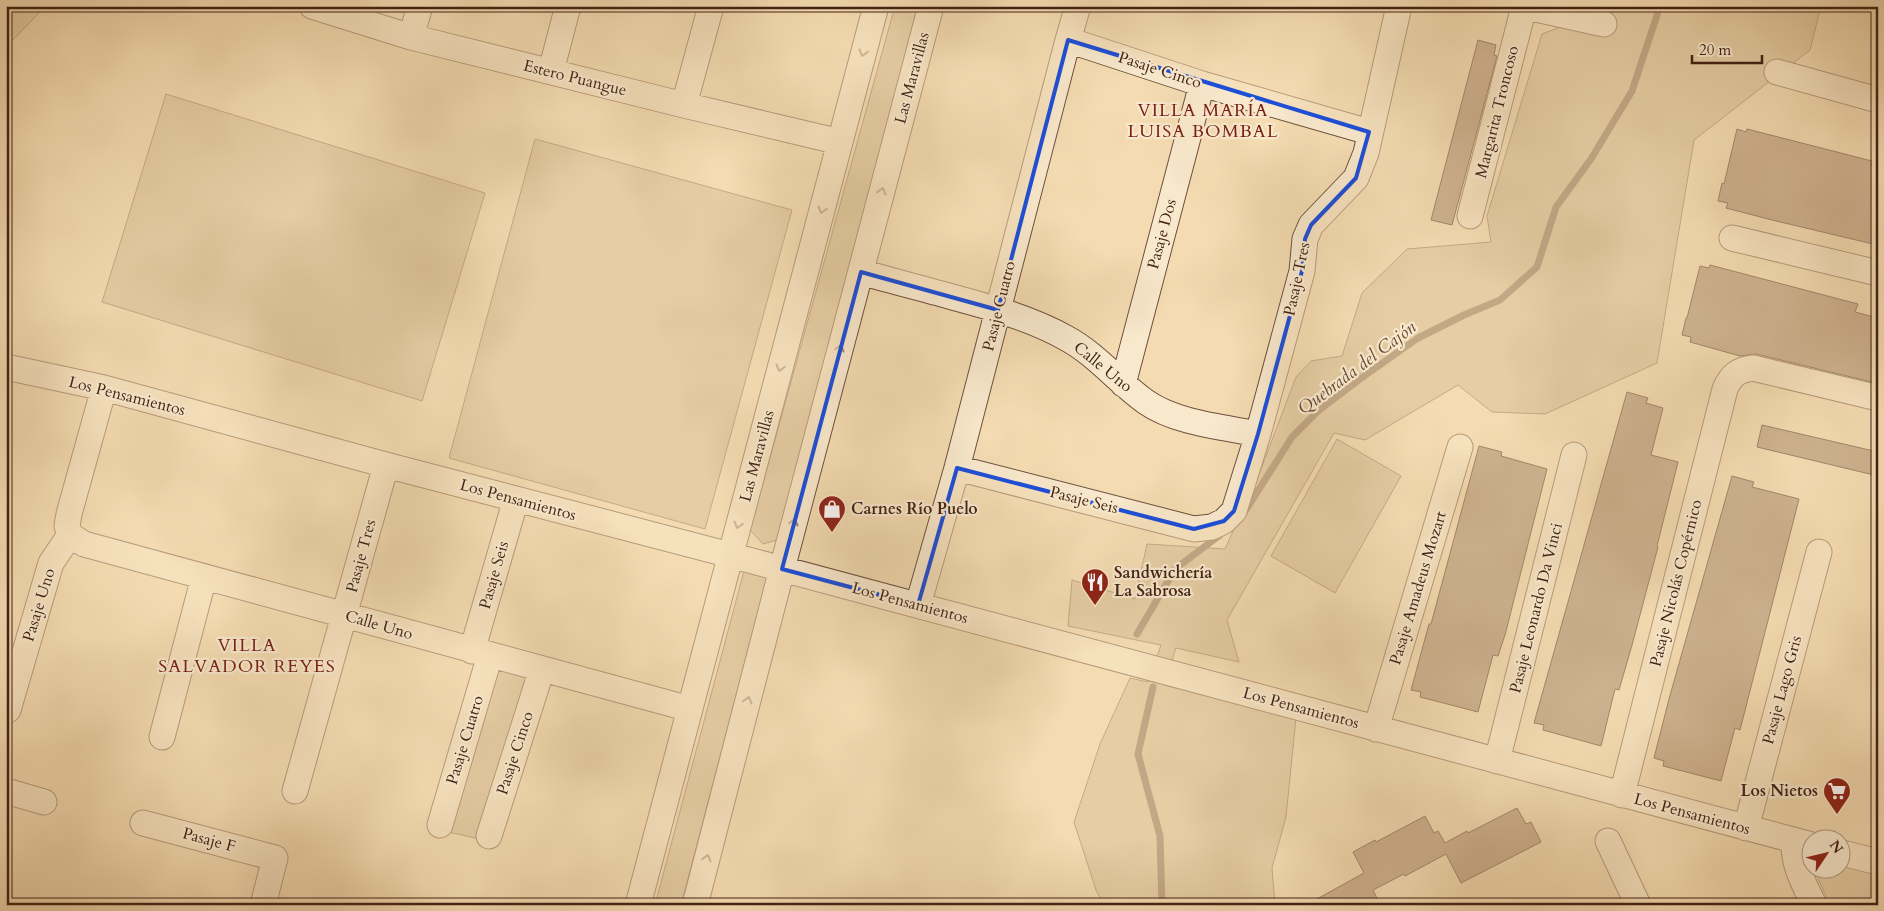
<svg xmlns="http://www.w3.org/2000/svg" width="1884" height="911" font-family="Cardo,serif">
	<rect width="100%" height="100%" fill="#f4dbb1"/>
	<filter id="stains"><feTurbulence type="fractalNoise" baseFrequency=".004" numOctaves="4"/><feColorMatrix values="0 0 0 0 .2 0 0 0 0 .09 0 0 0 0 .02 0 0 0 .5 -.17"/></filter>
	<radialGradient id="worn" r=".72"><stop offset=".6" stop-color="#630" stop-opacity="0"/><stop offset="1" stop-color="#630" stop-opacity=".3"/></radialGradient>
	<!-- green -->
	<path fill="#d6bc96" stroke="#8c6f56" d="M6 6H46L6 47Z
		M895 6H919L777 540 763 544 750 530Z
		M1607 6H1821L1810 50 1694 140 1657 363 1545 414 1492 412 1458 385 1365 440 1334 433 1227 620 1239 662 1176 648 1164 685 1296 718 1286 817 1272 868 1275 905H1104L1096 890 1074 822 1100 744 1130 678 1148 682 1161 645 1068 626 1072 580 1135 599 1147 544 1225 549 1258 477 1296 377 1311 361 1342 356 1362 293 1407 249 1491 242 1487 216 1542 34 1606 9Z
		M166 94 485 193 422 401 102 302Z
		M535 139 792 210 705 529 449 458Z
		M1337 439 1401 476 1335 593 1271 556Z
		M744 571 767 578 681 905H655Z
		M492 660 535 671 484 840 444 831Z
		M1842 866 1878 875V905H1830L1814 869 1842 868Z"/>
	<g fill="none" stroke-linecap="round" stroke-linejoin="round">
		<!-- stream -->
		<path stroke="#886b53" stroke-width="7" d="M1244 513 1292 437 1318 411 1360 379 1418 338 1464 315 1500 300 1537 267 1556 207 1591 159 1632 91 1660 6
			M1137 634 1175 569 1220 535
			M1153 687 1138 754 1160 836 1162 905"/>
	</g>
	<!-- building -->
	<path fill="#9f8266" stroke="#422215" d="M1478 40 1496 45 1494 55 1497 56 1452 225 1431 220Z
		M1737 129 1746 132 1747 129 1872 161 1871 166 1878 168V223L1873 244 1772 220 1726 208 1728 203 1718 201 1722 183 1724 184Z
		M1710 265 1858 304 1855 312 1878 318V377L1876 383 1756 354 1740 356 1690 342 1691 337 1682 335 1686 318H1687L1700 266 1709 268Z
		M1627 392 1648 398 1646 403 1663 408 1651 455 1678 462 1657 546 1658 547 1632 645 1619 690 1615 689 1601 746 1543 730 1544 725 1534 723Z
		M1762 425 1878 452V476L1757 447Z
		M1479 446 1502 452 1501 456 1547 469 1505 635 1498 656 1493 655 1478 712 1420 697 1421 692 1411 690 1429 624H1431Z
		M1732 476 1754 482 1752 487 1799 499 1740 730 1735 728 1721 781 1663 766 1664 761 1654 758 1669 699Z
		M1517 808 1526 824 1531 822 1541 842 1461 883 1446 854 1405 876 1404 874 1373 890 1380 905H1306L1364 873 1353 852 1375 840 1376 842 1425 816 1434 833 1438 831 1445 843 1467 831 1468 833Z"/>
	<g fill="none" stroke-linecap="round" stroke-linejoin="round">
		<!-- minor casing -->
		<g stroke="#6e503c" stroke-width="27">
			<path id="minor" d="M312 6 411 37 684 105 840 142
				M1522 6 1604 24
				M411 37 420 6
				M1068 40 1202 84 1369 132
				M551 71 568 6
				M1777 72 1878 100
				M684 105 711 6
				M1470 216 1524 7
				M1732 238 1878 273
				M861 272C892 281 924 289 956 298 993 308 1032 319 1066 338 1096 354 1118 382 1146 402 1176 423 1223 427 1258 434
				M6 367 104 388 386 465 730 555 1812 845
				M1123 384 1202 84
				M957 468 1194 529 1212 527 1224 521 1234 511 1258 434 1302 271 1305 239 1311 225 1356 178 1366 153 1399 6
				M70 535 84 544 690 709
				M70 535 67 526 69 514 104 388
				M918 605 957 468 1068 40 1078 6
				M472 651 516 499
				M8 710 51 563 70 535
				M1376 729 1460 447
				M162 737 204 577
				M1497 761 1574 455
				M6 791 44 802
				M295 791 386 465
				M1622 795 1725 389C1731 375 1738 370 1753 368L1878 398
				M143 823 275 858 263 905
				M440 825 490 655
				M1746 828 1819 552
				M489 836 542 669
				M1608 841 1638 905
				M1794 841C1793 865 1804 884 1814 905
				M1842 853 1878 862
				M638 905 876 6
				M695 905 782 569 931 6"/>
		</g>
		<!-- minor -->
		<use href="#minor" stroke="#f8e8cc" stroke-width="25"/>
	</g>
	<!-- one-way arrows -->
	<defs><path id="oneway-chevron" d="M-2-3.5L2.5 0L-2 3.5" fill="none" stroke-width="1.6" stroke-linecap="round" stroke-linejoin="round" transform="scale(1.25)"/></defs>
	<g stroke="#9d8570">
		<use href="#oneway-chevron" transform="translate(863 53) rotate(105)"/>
		<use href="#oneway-chevron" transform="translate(882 191) rotate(-75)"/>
		<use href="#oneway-chevron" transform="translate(822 210) rotate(105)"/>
		<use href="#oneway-chevron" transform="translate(840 348) rotate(-75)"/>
		<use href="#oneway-chevron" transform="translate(780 368) rotate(105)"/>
		<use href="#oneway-chevron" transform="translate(794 522) rotate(-75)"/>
		<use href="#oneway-chevron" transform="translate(738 525) rotate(105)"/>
		<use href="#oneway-chevron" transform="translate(748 700) rotate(-75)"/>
		<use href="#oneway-chevron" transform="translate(707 858) rotate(-75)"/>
	</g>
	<!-- marked area -->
	<path d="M0 0H1884V911H0ZM1068 40 1369 132 1356 178 1311 225 1305 239 1302 271 1258 434 1234 511 1224 521 1194 529 957 468 918 605 782 569 861 272 998 310Z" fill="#f4dbb1" fill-opacity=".55" fill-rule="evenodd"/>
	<path fill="none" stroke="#1d4ed8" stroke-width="4" stroke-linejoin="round" d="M1068 40 1369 132 1356 178 1311 225 1305 239 1302 271 1258 434 1234 511 1224 521 1194 529 957 468 918 605 782 569 861 272 998 310Z"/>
	<!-- icons -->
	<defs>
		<g id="shop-pin" transform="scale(1.4375)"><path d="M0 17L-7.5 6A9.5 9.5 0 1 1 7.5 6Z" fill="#8f2418" stroke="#f8e8cc"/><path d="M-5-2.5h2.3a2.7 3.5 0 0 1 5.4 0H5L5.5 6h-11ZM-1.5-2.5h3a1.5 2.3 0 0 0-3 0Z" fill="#fff"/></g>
		<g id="restaurant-pin" transform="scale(1.4375)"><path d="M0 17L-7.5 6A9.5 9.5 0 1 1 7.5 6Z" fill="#8f2418" stroke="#f8e8cc"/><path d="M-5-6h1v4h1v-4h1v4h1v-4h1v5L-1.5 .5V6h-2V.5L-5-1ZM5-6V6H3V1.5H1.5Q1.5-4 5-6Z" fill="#fff"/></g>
		<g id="supermarket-pin" transform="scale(1.4375)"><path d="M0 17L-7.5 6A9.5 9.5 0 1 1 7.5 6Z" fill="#8f2418" stroke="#f8e8cc"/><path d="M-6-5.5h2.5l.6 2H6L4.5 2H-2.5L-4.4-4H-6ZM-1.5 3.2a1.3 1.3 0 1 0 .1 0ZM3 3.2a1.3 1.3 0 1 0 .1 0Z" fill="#fff"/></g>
	</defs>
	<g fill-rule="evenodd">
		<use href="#shop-pin" x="832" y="509"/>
		<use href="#restaurant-pin" x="1095" y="582"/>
		<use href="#supermarket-pin" x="1837" y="791"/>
	</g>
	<g text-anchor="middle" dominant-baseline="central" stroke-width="4.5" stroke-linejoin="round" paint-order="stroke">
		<!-- street labels -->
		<g font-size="16" fill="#422215" stroke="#f8e8cc">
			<text transform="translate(1160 70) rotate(18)">Pasaje Cinco</text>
			<text transform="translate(575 78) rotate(14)">Estero Puangue</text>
			<text transform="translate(912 78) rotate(-75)">Las Maravillas</text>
			<text transform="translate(1497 112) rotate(-76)">Margarita Troncoso</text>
			<text transform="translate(1162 234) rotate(-75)">Pasaje Dos</text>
			<text transform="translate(1297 279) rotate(-78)">Pasaje Tres</text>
			<text transform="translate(999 306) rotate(-76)">Pasaje Cuatro</text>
			<text transform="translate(1103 367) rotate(39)">Calle Uno</text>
			<text transform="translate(127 396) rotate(14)">Los Pensamientos</text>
			<text transform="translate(757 456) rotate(-75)">Las Maravillas</text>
			<text transform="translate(518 500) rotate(15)">Los Pensamientos</text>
			<text transform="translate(1084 500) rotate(14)">Pasaje Seis</text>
			<text transform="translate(361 556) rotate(-75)">Pasaje Tres</text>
			<text transform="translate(494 575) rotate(-74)">Pasaje Seis</text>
			<text transform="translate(1676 583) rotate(-76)">Pasaje Nicolás Copérnico</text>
			<text transform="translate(1418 588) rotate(-73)">Pasaje Amadeus Mozart</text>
			<text transform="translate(910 603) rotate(15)">Los Pensamientos</text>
			<text transform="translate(39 605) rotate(-73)">Pasaje Uno</text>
			<text transform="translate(1536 608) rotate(-76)">Pasaje Leonardo Da Vinci</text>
			<text transform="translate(379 625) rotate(16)">Calle Uno</text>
			<text transform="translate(1782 690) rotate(-75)">Pasaje Lago Gris</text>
			<text transform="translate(1301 708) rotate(15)">Los Pensamientos</text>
			<text transform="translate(465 740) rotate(-73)">Pasaje Cuatro</text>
			<text transform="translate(515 753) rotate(-72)">Pasaje Cinco</text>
			<text transform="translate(1692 814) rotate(15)">Los Pensamientos</text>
			<text transform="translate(209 840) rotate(15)">Pasaje F</text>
		</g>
		<!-- poi labels -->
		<g font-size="16" font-weight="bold" fill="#422215" stroke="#f8e8cc" text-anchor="start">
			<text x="851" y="509">Carnes Río Puelo</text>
			<text x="1114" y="573">Sandwichería<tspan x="1114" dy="18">La Sabrosa</tspan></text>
			<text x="1818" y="791" text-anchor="end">Los Nietos</text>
		</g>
		<!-- neighbourhood labels -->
		<g font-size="18" letter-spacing="1" fill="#7a1f14" stroke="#f8e8cc">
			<text x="1203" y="110">VILLA MARÍA<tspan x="1203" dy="21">LUISA BOMBAL</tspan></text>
			<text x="247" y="645">VILLA<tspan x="247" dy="21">SALVADOR REYES</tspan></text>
		</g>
		<!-- water labels -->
		<g font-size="18" font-style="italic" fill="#654734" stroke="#f8e8cc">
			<text transform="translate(1357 368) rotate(-37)">Quebrada del Cajón</text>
		</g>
	</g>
	<!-- margin -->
	<rect width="1884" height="911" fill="none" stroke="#f4dbb1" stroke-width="25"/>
	<rect x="8" y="8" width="1869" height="896" fill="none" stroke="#422215" stroke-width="2.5"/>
	<rect x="12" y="12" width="1859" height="886" fill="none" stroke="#422215"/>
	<!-- north arrow -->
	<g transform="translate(1826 854) rotate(55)"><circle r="24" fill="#f8e8cc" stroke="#af9983"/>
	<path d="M0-4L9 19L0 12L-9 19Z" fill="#8f2418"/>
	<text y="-8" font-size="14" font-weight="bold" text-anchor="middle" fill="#422215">N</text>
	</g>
	<!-- scale -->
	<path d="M1692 55v8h70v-8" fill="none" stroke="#422215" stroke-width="2.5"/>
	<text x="1699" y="55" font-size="15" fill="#422215" stroke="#f8e8cc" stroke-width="4" paint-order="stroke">20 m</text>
	<rect width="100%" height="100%" filter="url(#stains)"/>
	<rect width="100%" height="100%" fill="url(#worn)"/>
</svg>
